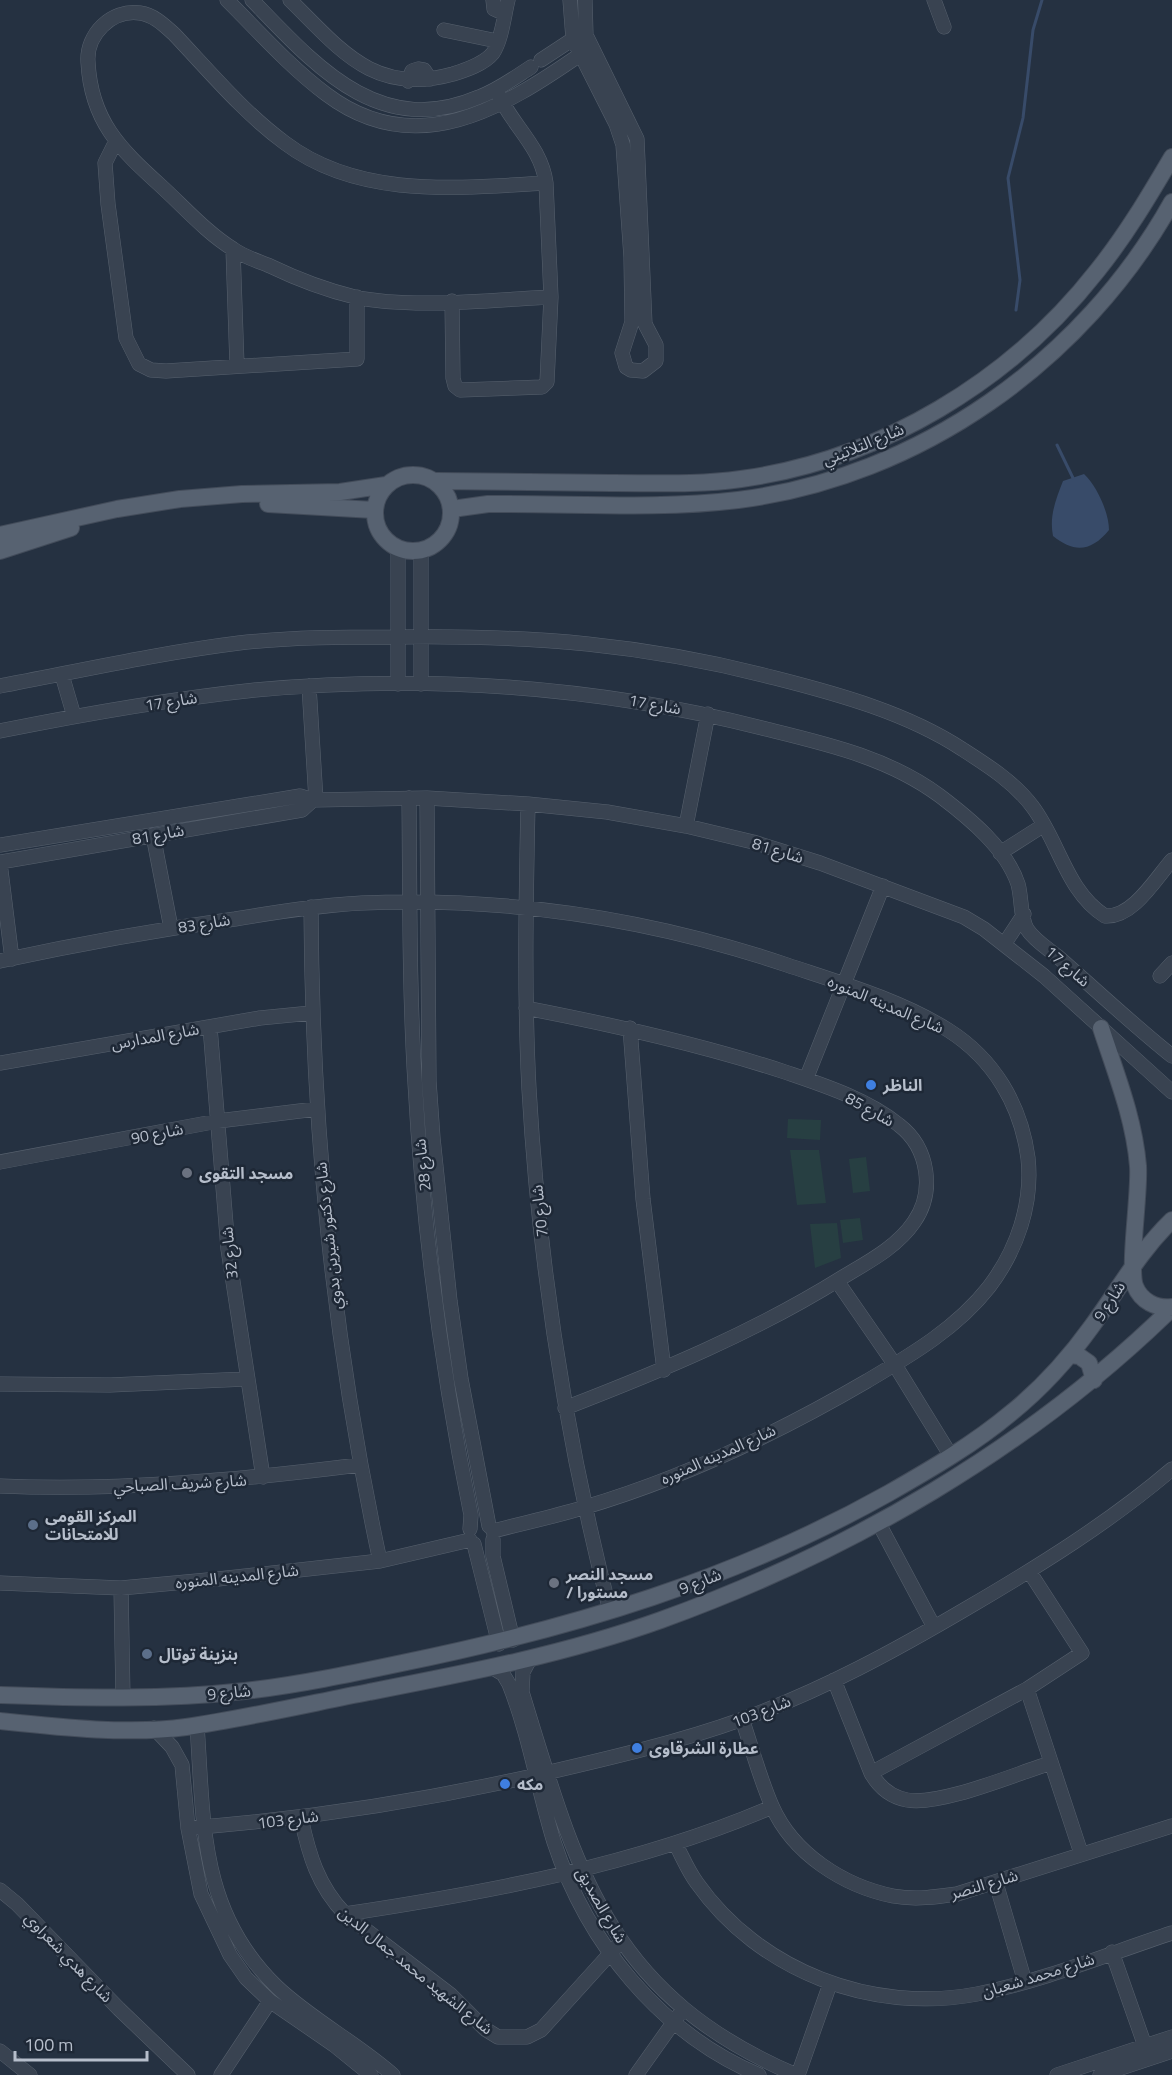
<svg xmlns="http://www.w3.org/2000/svg" width="1172" height="2075" font-family="'Titillium Web','Noto Sans Arabic',sans-serif">
	<rect width="100%" height="100%" fill="#253141"/>
	<!-- green -->
	<path fill="#273f42" d="M788 1119 821 1120 820 1140 787 1138Z
		M790 1150H819L826 1203 797 1205Z
		M866 1157 870 1191 853 1193 849 1159Z
		M860 1218 863 1240 843 1243 840 1220Z
		M837 1223 841 1258 815 1268 810 1224Z"/>
	<!-- water -->
	<path fill="#384b69" d="M1084 474C1097 486 1109 513 1109 530 1091 552 1074 553 1053 536 1049 516 1056 499 1063 481Z"/>
	<g fill="none" stroke-linecap="round" stroke-linejoin="round">
		<!-- stream -->
		<path stroke="#384b69" stroke-width="3" d="M1016 310 1020 280 1008 178 1023 118 1033 30 1042 0
			M1057 445 1073 478"/>
		<!-- minor casing -->
		<g stroke="#57616e" stroke-width="15">
			<path id="minor" d="M227 0C259 32 290 67 326 94 416 162 503 108 581 54
				M252 0C315 65 379 140 479 97 498 90 514 78 531 67
				M290 0C341 50 374 96 453 74 466 70 484 64 493 53 502 39 504 16 508 0
				M493 0 494 9 505 14
				M570 0 573 39 616 124 623 145 631 257 632 322 622 353 626 367 631 370 643 371 656 361V345L645 324 637 139 586 35 585 0
				M934 0 944 27
				M444 30 497 41
				M541 60 573 39
				M408 81 412 71 418 69 424 70 430 79
				M496 89C509 123 541 145 546 183L551 297C494 300 410 309 355 297 326 290 297 279 270 266 258 261 244 257 233 249 207 233 184 207 161 186 120 149 91 121 88 62 86 35 111 9 140 13 154 15 164 25 174 34 209 71 244 113 285 143 359 199 458 188 546 183
				M115 143 105 163 108 204 126 338 139 364 151 370 166 371 357 359V297
				M233 249 237 365
				M452 301 453 378 455 386 460 390 542 387 547 382 551 297
				M62 675 74 716
				M398 684V548
				M421 684V550
				M0 686C79 671 159 653 239 643 292 637 344 637 397 637 531 635 645 644 775 678 838 694 907 713 962 749 987 765 1014 782 1032 806 1059 841 1066 891 1105 916 1133 918 1156 878 1172 860
				M309 686 316 800
				M0 731C84 714 170 699 255 690 424 674 597 686 762 728 823 743 888 757 940 796 969 818 1006 848 1018 884 1022 898 1020 917 1027 929 1034 940 1047 948 1057 956 1095 989 1132 1024 1172 1056
				M409 798C410 893 409 989 415 1083 423 1228 442 1373 471 1515L470 1529
				M427 798 429 1081 433 1138 450 1301 461 1379 489 1526
				M528 804C526 899 524 994 529 1089 539 1265 566 1440 610 1611
				M686 826 708 714
				M153 835 171 928
				M0 845 300 796 313 800 427 798 528 804 607 812 686 826 753 842 820 863 964 917 984 929 1044 976 1172 1092
				M1000 853 1044 825
				M0 862 302 810 313 800
				M0 863 12 959
				M311 907C312 1131 333 1342 380 1561
				M1005 943 1024 914
				M0 961C78 944 156 930 235 919 277 912 320 905 362 903 506 897 651 919 787 965 841 983 900 1000 948 1030 994 1059 1021 1105 1028 1158 1033 1204 1017 1250 989 1287 957 1328 911 1355 867 1381 778 1433 681 1479 582 1508 553 1517 523 1523 493 1531
				M1160 976 1172 963
				M526 1008C614 1025 700 1044 785 1072 823 1085 867 1099 899 1125 929 1148 935 1192 914 1222 897 1247 868 1262 843 1277 755 1332 661 1371 565 1408
				M210 1027 228 1249 263 1477
				M630 1028 643 1199 664 1370
				M0 1063 260 1018 311 1013
				M806 1079 883 886
				M0 1162 218 1121 316 1109
				M837 1281 895 1365 951 1456
				M0 1384 110 1385 246 1379
				M0 1486C121 1491 240 1480 359 1465
				M878 1522 934 1627
				M493 1539V1556L513 1640
				M474 1544 499 1644
				M0 1583 121 1588 218 1579 380 1561 470 1540
				M121 1588 123 1698
				M530 1659 523 1672 522 1692C577 1872 607 1994 796 2075
				M493 1668 503 1674 509 1684C529 1734 538 1790 554 1842 587 1943 660 2033 759 2075
				M834 1680 871 1773C879 1787 891 1797 907 1800 941 1806 1015 1774 1051 1763
				M1027 1689 1081 1853
				M742 1719C752 1748 760 1779 772 1806 793 1854 844 1886 893 1896 915 1900 936 1897 957 1894L1172 1826
				M197 1725C204 1824 199 1912 277 1987 312 2020 357 2043 393 2075
				M154 1728 172 1747 182 1765 188 1828 201 1894 230 1955 246 1978 270 2001 334 2045 371 2075
				M871 1773 1027 1689 1082 1653 1029 1571
				M301 1818C309 1855 318 1886 345 1914L451 1995 485 2029 498 2037H527L541 2030 617 1946
				M188 1828C306 1819 422 1801 537 1775 606 1759 676 1743 743 1719 823 1690 896 1650 969 1607 1039 1566 1110 1522 1172 1469
				M675 1843C682 1856 688 1871 697 1883 759 1971 872 2014 977 1994 1043 1981 1108 1954 1172 1933
				M996 1883 1025 1982
				M0 1890 17 1904 119 2009 188 2075
				M345 1914C490 1892 637 1865 772 1807
				M1112 1952 1145 2046
				M0 2051 30 2075
				M221 2075 270 2001
				M636 2075 678 2016
				M798 2075 830 1984
				M1057 2075 1172 2037
				M1100 2075 1172 2051"/>
		</g>
		<!-- major casing -->
		<g stroke="#434c5a" stroke-width="18">
			<path id="major" d="M375 513a38 38 0 1 1 76 0a38 38 0 1 1-76 0Z
				M436 481C496 482 555 482 614 483 656 483 699 485 741 479 880 460 1011 381 1097 271 1126 235 1149 196 1172 157
				M268 504 374 510
				M452 509 488 504C571 503 655 510 738 500 920 477 1083 361 1172 202
				M0 535 117 509 180 499 242 494 340 492 386 485
				M0 551 71 528
				M1101 1028C1116 1074 1134 1118 1138 1166 1140 1194 1128 1267 1135 1286 1141 1301 1156 1309 1172 1307
				M1070 1355 1079 1356 1089 1363 1094 1380
				M0 1695C82 1698 164 1700 245 1691 298 1685 350 1674 402 1663 573 1628 736 1579 889 1493 931 1469 974 1444 1011 1413 1042 1388 1069 1358 1092 1326 1119 1289 1139 1252 1172 1220
				M0 1721C57 1727 129 1735 186 1727 247 1718 308 1704 369 1692 467 1673 566 1654 661 1620 849 1552 1029 1448 1172 1308"/>
		</g>
		<!-- minor -->
		<use href="#minor" stroke="#394351" stroke-width="14"/>
		<!-- major -->
		<use href="#major" stroke="#576271" stroke-width="16"/>
	</g>
	<!-- markers -->
	<g fill="#3f7fe0" stroke="#1e2836" stroke-width="2">
		<circle cx="871" cy="1085" r="6"/>
		<circle cx="637" cy="1748" r="6"/>
		<circle cx="505" cy="1784" r="6"/>
	</g>
	<g fill="#6b7280" stroke="#1e2836" stroke-width="2">
		<circle cx="187" cy="1173" r="6"/>
		<circle cx="554" cy="1583" r="6"/>
	</g>
	<g fill="#5c6f8a" stroke="#1e2836" stroke-width="2">
		<circle cx="33" cy="1525" r="6"/>
		<circle cx="147" cy="1654" r="6"/>
	</g>
	<g text-anchor="middle" dominant-baseline="central" stroke-width="5" stroke-linejoin="round" paint-order="stroke">
		<!-- street labels -->
		<g font-size="16" fill="#b6becb" stroke="#1e2836">
			<text transform="translate(863 444) rotate(-22)">شارع التلاتيني</text>
			<text transform="translate(171 701) rotate(-9)">شارع 17</text>
			<text transform="translate(655 704) rotate(10)">شارع 17</text>
			<text transform="translate(158 834) rotate(-10)">شارع 81</text>
			<text transform="translate(778 850) rotate(17)">شارع 81</text>
			<text transform="translate(204 923) rotate(-9)">شارع 83</text>
			<text transform="translate(1068 966) rotate(41)">شارع 17</text>
			<text transform="translate(886 1004) rotate(23)">شارع المدينه المنوره</text>
			<text transform="translate(155 1036) rotate(-10)">شارع المدارس</text>
			<text transform="translate(870 1109) rotate(29)">شارع 85</text>
			<text transform="translate(157 1133) rotate(-11)">شارع 90</text>
			<text transform="translate(422 1165) rotate(-96)">شارع 28</text>
			<text transform="translate(539 1211) rotate(-96)">شارع 70</text>
			<text transform="translate(328 1236) rotate(-96)">شارع دكتور شيرين بدوي</text>
			<text transform="translate(229 1253) rotate(-96)">شارع 32</text>
			<text transform="translate(1109 1301) rotate(-57)">شارع 9</text>
			<text transform="translate(718 1454) rotate(-24)">شارع المدينه المنوره</text>
			<text transform="translate(180 1483) rotate(-3)">شارع شريف الصباحي</text>
			<text transform="translate(237 1576) rotate(-6)">شارع المدينه المنوره</text>
			<text transform="translate(700 1581) rotate(-21)">شارع 9</text>
			<text transform="translate(229 1692) rotate(-5)">شارع 9</text>
			<text transform="translate(761 1711) rotate(-21)">شارع 103</text>
			<text transform="translate(288 1819) rotate(-7)">شارع 103</text>
			<text transform="translate(984 1884) rotate(-16)">شارع النصر</text>
			<text transform="translate(602 1905) rotate(60)">شارع الصديق</text>
			<text transform="translate(69 1957) rotate(46)">شارع هدي شعراوي</text>
			<text transform="translate(416 1970) rotate(39)">شارع الشهيد محمد جمال الدين</text>
			<text transform="translate(1038 1975) rotate(-17)">شارع محمد شعبان</text>
		</g>
		<!-- poi labels -->
		<g font-size="16" font-weight="bold" fill="#b6becb" stroke="#1e2836" text-anchor="start">
			<text x="883" y="1085">الناظر</text>
			<text x="199" y="1173">مسجد التقوى</text>
			<text x="45" y="1516">المركز القومى<tspan x="45" dy="18">للامتحانات</tspan></text>
			<text x="566" y="1574">مسجد النصر<tspan x="566" dy="18">/ مستورا</tspan></text>
			<text x="159" y="1654">بنزينة توتال</text>
			<text x="649" y="1748">عطارة الشرقاوى</text>
			<text x="517" y="1784">مكه</text>
		</g>
	</g>
	<!-- scale -->
	<path d="M15 2051v9h132v-9" fill="none" stroke="#b6becb" stroke-width="3"/>
	<text x="24" y="2051" font-size="18" fill="#b6becb" stroke="#1e2836" stroke-width="4.5" paint-order="stroke">100 m</text>
</svg>
